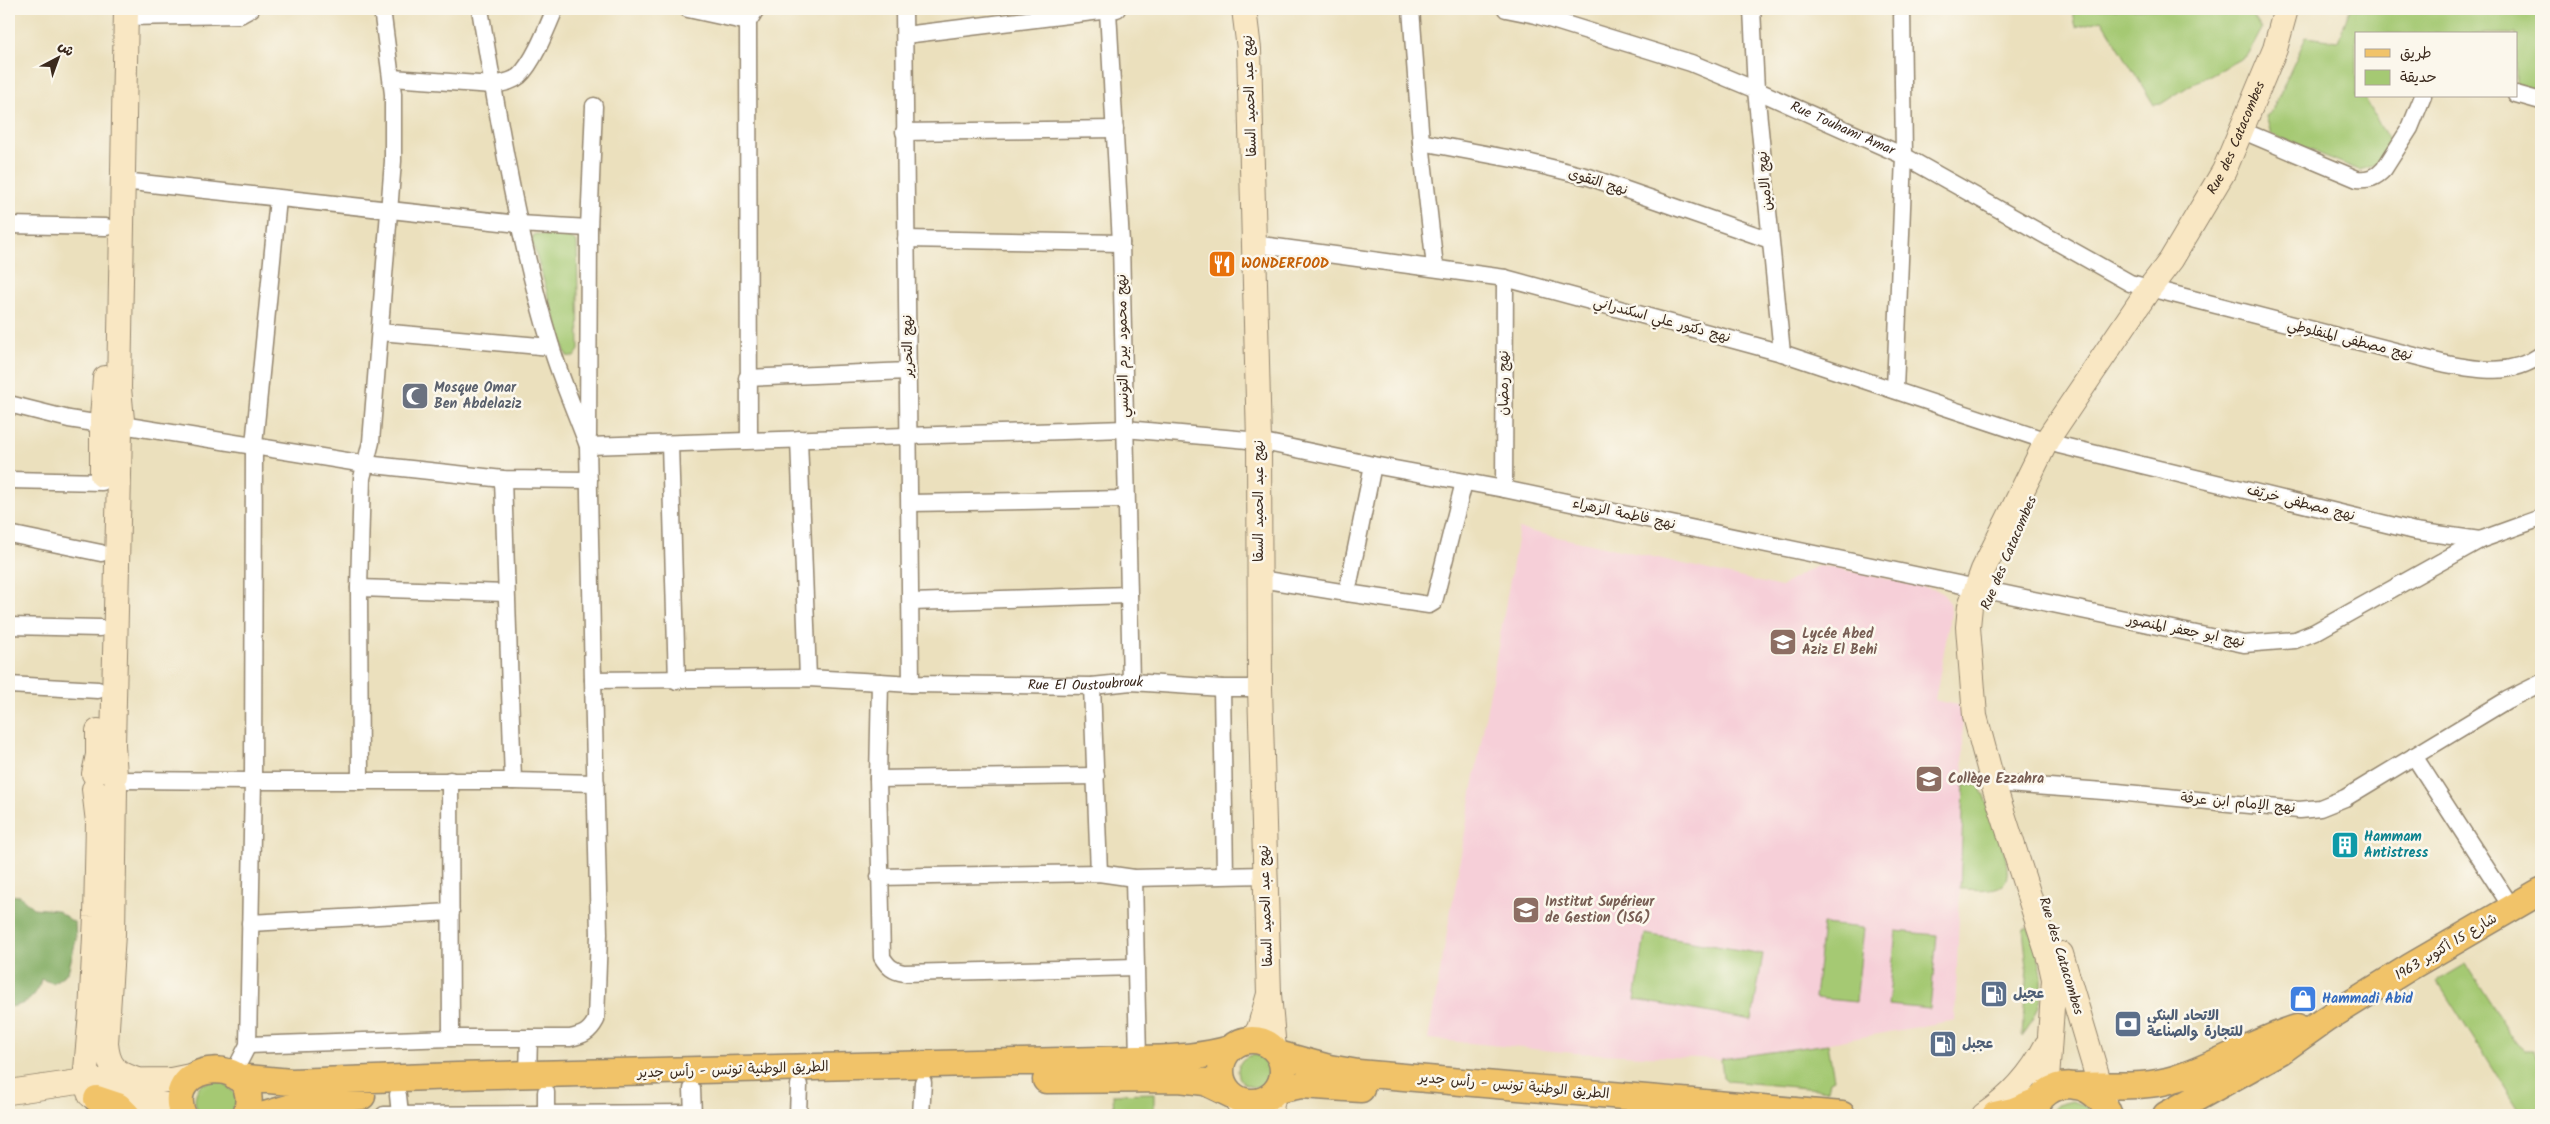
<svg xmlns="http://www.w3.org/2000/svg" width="2550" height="1124" font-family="Kalam,'Playpen Sans Arabic',sans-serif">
	<rect width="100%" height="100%" fill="#fbf7ec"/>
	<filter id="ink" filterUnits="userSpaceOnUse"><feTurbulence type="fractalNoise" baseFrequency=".02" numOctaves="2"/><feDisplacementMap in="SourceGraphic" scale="10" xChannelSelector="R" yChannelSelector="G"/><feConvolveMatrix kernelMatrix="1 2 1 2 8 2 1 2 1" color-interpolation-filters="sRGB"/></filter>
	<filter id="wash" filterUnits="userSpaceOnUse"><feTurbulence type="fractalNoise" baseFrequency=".0096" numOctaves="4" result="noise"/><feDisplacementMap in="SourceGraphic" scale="20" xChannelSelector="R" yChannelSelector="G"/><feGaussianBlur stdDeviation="1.12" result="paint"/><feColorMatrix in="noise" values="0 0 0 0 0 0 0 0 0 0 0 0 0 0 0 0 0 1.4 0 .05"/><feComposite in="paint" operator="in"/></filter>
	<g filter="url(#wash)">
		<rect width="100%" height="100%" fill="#ebe0bd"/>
		<!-- built -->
		<path fill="#f6cfd8" d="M1519 529 1658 558 1781 587 1797 576 1817 566 1833 567 1937 590 1944 595 1950 603 1951 613 1935 700 1962 706 1964 785 1955 1020 1786 1051 1721 1059 1574 1053 1428 1039Z"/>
		<!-- green -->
		<path fill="#a5c973" stroke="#707a48" d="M2072 9H2248L2262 29 2248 55 2189 86 2161 104 2154 105 2102 20 2076 27Z
			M2350 9H2541V94L2516 87V34H2356V96H2364L2389 142 2377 165 2359 170 2271 134 2266 116 2271 113 2306 37 2338 41Z
			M536 234 569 237 577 243 579 350 574 357 567 356 565 352 532 241 533 236Z
			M1964 785H1979C1986 802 2020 873 2002 885 1993 892 1971 889 1960 889Z
			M1823 924 1864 928 1856 1002 1815 998Z
			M2028 927C2045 968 2051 999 2022 1036L2027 967 2023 929Z
			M1896 931 1937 935 1930 1009 1888 1005Z
			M1645 934 1763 954 1752 1020 1635 1000Z
			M2466 964 2517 1044 2524 1050H2532L2541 1066V1115H2522L2437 981Z
			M1828 1044 1834 1079 1830 1081 1828 1090 1728 1081 1723 1077 1721 1059Z
			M1238 1071a16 16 0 1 1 32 0a16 16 0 1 1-32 0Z
			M222 1080 236 1095V1108L232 1114 201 1115C192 1105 194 1094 201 1084Z
			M1154 1093V1115H1114L1113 1094Z
			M2072 1101 2087 1107 2093 1115H2048L2057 1105Z"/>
		<!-- forest -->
		<path fill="#84ad65" stroke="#606c42" d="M9 895 20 896 33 908 56 910 75 923 76 940 68 972 53 983 41 979C37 997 26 1005 9 1007Z"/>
	</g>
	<g filter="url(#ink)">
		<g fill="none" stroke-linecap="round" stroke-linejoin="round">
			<!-- street casing -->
			<g stroke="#93856e" stroke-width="19">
				<g id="street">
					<path d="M480 9C499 122 517 236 551 346 561 380 576 413 588 446"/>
					<path d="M688 9 748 22"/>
					<path d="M904 9 911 684"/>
					<path d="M1411 9 1421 142 1435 267"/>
					<path id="s1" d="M1506 9 1536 15 1691 63 1756 90 1904 156 2130 283 2442 363C2478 370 2510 377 2541 355"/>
					<path d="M1752 9 1756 90 1782 353"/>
					<path d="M1108 11 1121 243 1131 682"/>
					<path d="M126 17 240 15 251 9"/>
					<path d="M905 35 1117 9"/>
					<path d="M392 78 493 85C502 83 512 82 519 76 534 62 547 28 555 9"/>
					<path d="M2516 94 2541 101"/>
					<path d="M2243 131 2357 179C2369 180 2376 178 2384 169L2410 128 2423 96"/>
					<path d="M904 132 1115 129"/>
					<path d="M1421 142 1523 161 1589 177 1770 240"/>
					<path d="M123 181 519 224 589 228"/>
					<path d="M278 199 254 445 253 781H513L503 479"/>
					<path d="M9 225 106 227"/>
					<path d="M906 239 1121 243"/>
					<path d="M1254 244 1505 278 1782 353 2059 445 2415 531 2480 540 2541 518"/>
					<path d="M380 332 551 347"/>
					<path d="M747 378 908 371"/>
					<path d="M1895 390 1904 156 1902 9"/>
					<path d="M9 404 69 419 101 424"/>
					<path d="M122 425 365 464 503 479 589 480"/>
					<path d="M588 436 589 228 594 106"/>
					<path d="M799 439 808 678"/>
					<path d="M749 440 748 22 756 9"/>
					<path d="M670 444 677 681"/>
					<path d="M9 480 102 482"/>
					<path d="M1504 489 1505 278"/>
					<path d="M910 503 1126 499"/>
					<path d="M9 534 101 553"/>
					<path d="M1260 579 1347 593 1373 465"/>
					<path d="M359 588 506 593"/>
					<path d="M1347 593 1429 605 1434 602 1464 482"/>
					<path d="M911 602 1129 595"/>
					<path d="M9 626 100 628"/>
					<path d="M880 682 808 678 593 680 588 446 1125 429 1259 441 1373 465 1504 489 2244 644 2295 640 2315 632 2480 540"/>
					<path d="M9 685 98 690"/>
					<path d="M1092 686 1099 873"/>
					<path d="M1222 688 1225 875"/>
					<path d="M2414 756 2512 908"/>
					<path d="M878 779 1096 776"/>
					<path d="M116 780 253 781 248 1045 233 1074"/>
					<path d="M450 780 451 1038"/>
					<path d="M360 781 359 588 362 478 371 442 393 161V94L382 9"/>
					<path d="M513 781 596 783"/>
					<path d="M1993 783 2117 792 2299 810 2320 808 2345 798 2507 700 2541 683"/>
					<path d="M879 877 1099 873 1134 878 1265 875"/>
					<path d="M1134 878 1138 1059"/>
					<path d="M250 923 451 912"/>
					<path id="s2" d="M1136 967 904 973C893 971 888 967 882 957L878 779 880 682 911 684 1092 686 1131 682 1222 688H1260"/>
					<path d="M248 1045 451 1038H570C583 1035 589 1033 596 1020L599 934 593 680"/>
					<path d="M528 1075 529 1038"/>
					<path d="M692 1089 693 1115"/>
					<path d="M546 1092V1113"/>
					<path d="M398 1095 400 1114"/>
					<path d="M384 1115 693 1113"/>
					<path d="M798 1115 799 1085"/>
					<path d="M921 1115 923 1082"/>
				</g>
			</g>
			<!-- secondary casing -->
			<g stroke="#93856e" stroke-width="26">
				<g id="secondary">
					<path d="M1244 9 1249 49 1259 441 1260 688 1269 994"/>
					<path d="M102 418 105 378"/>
					<path d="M122 420 119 388 126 9"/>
					<path d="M102 475V429"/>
					<path d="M94 774 98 755V731"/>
					<path d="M115 776 113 745 120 430"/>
					<path d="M115 788 113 934 106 1043C108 1069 117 1073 140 1081"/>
					<path d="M94 789 98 822 96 917 91 1013 85 1081 90 1095 97 1099"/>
					<path d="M2061 954 2105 1102"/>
					<path d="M1252 1040 1259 1029 1269 994 1274 1049"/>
					<path d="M9 1092 85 1081 171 1080 195 1075"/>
					<path id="s3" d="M2046 1094 2054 979 2050 961 1993 783 1975 716 1968 627 1970 606 1983 570 2047 440 2149 289 2171 260 2224 171 2275 49 2286 9"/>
					<path d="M1235 1097 1245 1115"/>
					<path d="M98 1099C127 1099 154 1100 181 1110"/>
					<path d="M1270 1115 1274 1093"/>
					<path d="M1984 1115C2011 1097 2031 1075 2046 1046"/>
				</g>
			</g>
			<!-- primary casing -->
			<g stroke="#93856e" stroke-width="29">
				<path id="primary" d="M1221 1071a31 31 0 1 1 62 0a31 31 0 1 1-62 0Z
					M1278 1054 1329 1068 1358 1073 1842 1115
					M236 1077 291 1082 457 1076 1138 1059C1169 1058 1200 1058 1230 1049
					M1046 1080 1179 1079 1205 1082 1232 1095
					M2075 1086C2107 1084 2143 1089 2174 1079 2217 1066 2254 1041 2297 1028
					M1277 1090 1301 1085 1361 1089
					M97 1099 118 1106 127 1115
					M183 1115C160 1060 266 1051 246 1115
					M265 1115 312 1101 362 1096
					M1995 1115 2013 1111 2040 1100
					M2032 1115C2044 1074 2096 1077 2109 1115
					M2166 1115 2281 1051 2326 1019 2410 967 2541 891"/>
			</g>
			<!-- street -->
			<use href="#street" stroke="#fff" stroke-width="16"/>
			<!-- secondary -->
			<use href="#secondary" stroke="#f9e7c3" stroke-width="24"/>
			<!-- primary -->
			<use href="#primary" stroke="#f1c369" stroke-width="26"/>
		</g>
	</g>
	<!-- icons -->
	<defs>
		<g id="restaurant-square" transform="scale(1.4375)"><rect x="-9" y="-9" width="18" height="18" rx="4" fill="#e8710a" stroke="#fbf7ec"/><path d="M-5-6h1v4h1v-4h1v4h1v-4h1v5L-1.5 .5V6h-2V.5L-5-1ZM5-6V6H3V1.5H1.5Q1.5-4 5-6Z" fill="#fff"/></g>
		<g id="mosque-square" transform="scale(1.4375)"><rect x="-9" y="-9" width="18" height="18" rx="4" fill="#6b7280" stroke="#fbf7ec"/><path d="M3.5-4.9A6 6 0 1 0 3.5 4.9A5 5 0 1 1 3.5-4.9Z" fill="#fff"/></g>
		<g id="university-square" transform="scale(1.4375)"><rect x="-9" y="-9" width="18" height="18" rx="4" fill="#8d6e63" stroke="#fbf7ec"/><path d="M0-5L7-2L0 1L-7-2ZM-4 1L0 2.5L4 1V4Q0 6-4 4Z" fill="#fff"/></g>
		<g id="building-square" transform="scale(1.4375)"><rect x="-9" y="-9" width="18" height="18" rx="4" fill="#0f9aa8" stroke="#fbf7ec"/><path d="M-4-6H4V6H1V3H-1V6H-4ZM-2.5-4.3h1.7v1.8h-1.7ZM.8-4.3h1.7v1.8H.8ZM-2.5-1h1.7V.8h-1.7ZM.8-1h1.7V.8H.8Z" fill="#fff"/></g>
		<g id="fuel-square" transform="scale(1.4375)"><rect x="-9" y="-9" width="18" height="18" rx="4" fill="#5c6f8a" stroke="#fbf7ec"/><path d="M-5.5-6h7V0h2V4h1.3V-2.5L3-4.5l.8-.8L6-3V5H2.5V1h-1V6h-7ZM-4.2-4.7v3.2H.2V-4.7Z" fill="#fff"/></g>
		<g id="shop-square" transform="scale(1.4375)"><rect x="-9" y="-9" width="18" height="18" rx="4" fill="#3f7fe0" stroke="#fbf7ec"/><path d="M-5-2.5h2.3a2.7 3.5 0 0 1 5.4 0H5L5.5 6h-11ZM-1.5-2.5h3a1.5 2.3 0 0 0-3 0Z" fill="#fff"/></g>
		<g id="bank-square" transform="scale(1.4375)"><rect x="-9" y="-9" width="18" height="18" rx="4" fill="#5c6f8a" stroke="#fbf7ec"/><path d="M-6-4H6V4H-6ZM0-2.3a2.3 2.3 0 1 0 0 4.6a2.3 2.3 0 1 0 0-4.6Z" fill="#fff"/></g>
	</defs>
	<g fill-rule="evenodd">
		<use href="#restaurant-square" x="1222" y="264"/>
		<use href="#mosque-square" x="415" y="396"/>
		<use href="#university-square" x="1783" y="642"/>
		<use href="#university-square" x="1929" y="779"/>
		<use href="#building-square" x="2345" y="845"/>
		<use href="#university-square" x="1526" y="910"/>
		<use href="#fuel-square" x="1994" y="994"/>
		<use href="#shop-square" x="2303" y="999"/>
		<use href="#bank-square" x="2128" y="1024"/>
		<use href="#fuel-square" x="1943" y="1044"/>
	</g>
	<g text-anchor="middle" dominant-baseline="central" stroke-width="5" stroke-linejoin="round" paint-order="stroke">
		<!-- street labels -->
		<g font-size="14" fill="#3b2a1e" stroke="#fbf7ec">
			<text transform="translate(1250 96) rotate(-92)">نهج عبد الحميد السقا</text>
			<text stroke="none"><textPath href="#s1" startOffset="358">Rue Touhami Amar</textPath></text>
			<text stroke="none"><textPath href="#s3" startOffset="1041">Rue des Catacombes</textPath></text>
			<text transform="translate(1765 181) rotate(-95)">نهج الامين</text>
			<text transform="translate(1598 182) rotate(17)">نهج التقوى</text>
			<text transform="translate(1662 320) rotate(15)">نهج دكتور علي اسكندراني</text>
			<text transform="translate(2350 340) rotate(14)">نهج مصطفى المنفلوطي</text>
			<text transform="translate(908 346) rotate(-91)">نهج التحرير</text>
			<text transform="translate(1123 346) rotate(-91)">نهج محمود بيرم التونسي</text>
			<text transform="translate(1504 383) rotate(-90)">نهج رمضان</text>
			<text transform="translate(1259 501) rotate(-90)">نهج عبد الحميد السقا</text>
			<text transform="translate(2301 503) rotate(14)">نهج مصطفى خريّف</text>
			<text transform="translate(1624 514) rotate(12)">نهج فاطمة الزهراء</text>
			<text transform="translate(2009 553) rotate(-67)">Rue des Catacombes</text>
			<text transform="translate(2186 631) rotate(11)">نهج ابو جعفر المنصور</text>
			<text stroke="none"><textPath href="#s2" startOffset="741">Rue El Oustoubrouk</textPath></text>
			<text transform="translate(2238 803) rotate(5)">نهج الإمام ابن عرفة</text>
			<text transform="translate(1266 906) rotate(-92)">نهج عبد الحميد السقا</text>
			<text transform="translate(2446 947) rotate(-31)">شارع 15 أكتوبر 1963</text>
			<text transform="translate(2061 956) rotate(73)">Rue des Catacombes</text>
			<text transform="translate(733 1070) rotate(-2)">الطريق الوطنية تونس - رأس جدير</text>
			<text transform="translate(1514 1086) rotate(5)">الطريق الوطنية تونس - رأس جدير</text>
		</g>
		<!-- food labels -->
		<g font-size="14" font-weight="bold" fill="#c56008" stroke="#fbf7ec" text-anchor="start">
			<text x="1241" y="264">WONDERFOOD</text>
		</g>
		<!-- worship labels -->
		<g font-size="14" font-weight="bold" fill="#5b616d" stroke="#fbf7ec" text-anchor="start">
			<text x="434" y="388">Mosque Omar<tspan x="434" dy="16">Ben Abdelaziz</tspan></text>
		</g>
		<!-- education labels -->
		<g font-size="14" font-weight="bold" fill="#785e54" stroke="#fbf7ec" text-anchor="start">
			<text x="1802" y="634">Lycée Abed<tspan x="1802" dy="16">Aziz El Behi</tspan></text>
			<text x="1948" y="779">Collège Ezzahra</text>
			<text x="1545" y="902">Institut Supérieur<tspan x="1545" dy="16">de Gestion (ISG)</tspan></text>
		</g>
		<!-- culture labels -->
		<g font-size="14" font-weight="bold" fill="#0d838f" stroke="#fbf7ec" text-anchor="start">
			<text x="2364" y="837">Hammam<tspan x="2364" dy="16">Antistress</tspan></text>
		</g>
		<!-- service labels -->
		<g font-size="14" font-weight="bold" fill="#4e5e75" stroke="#fbf7ec" text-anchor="start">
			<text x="2013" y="994">عجيل</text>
			<text x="2147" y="1016">الاتحاد البنكي<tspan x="2147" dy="16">للتجارة والصناعة</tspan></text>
			<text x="1962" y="1044">عجبل</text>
		</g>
		<!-- shop labels -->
		<g font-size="14" font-weight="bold" fill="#366cbe" stroke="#fbf7ec" text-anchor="start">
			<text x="2322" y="999">Hammadi Abid</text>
		</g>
	</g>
	<!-- margin -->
	<rect width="2550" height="1124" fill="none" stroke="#fbf7ec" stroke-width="30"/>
	<!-- legend -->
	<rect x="2355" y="32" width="162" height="65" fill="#fbf7ec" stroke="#aea59a"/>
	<rect x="2365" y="49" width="25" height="8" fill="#f1c369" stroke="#aea59a"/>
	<text x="2400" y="58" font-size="15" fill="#3b2a1e">طريق</text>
	<rect x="2365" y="70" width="25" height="15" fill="#a5c973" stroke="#aea59a"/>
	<text x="2400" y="82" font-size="15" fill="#3b2a1e">حديقة</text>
	<!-- north arrow -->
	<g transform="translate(58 58) rotate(41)" stroke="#fbf7ec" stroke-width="4" paint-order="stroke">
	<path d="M0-4L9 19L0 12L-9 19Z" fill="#3b2a1e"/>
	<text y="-8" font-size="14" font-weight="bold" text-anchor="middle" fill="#3b2a1e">ش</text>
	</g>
</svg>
